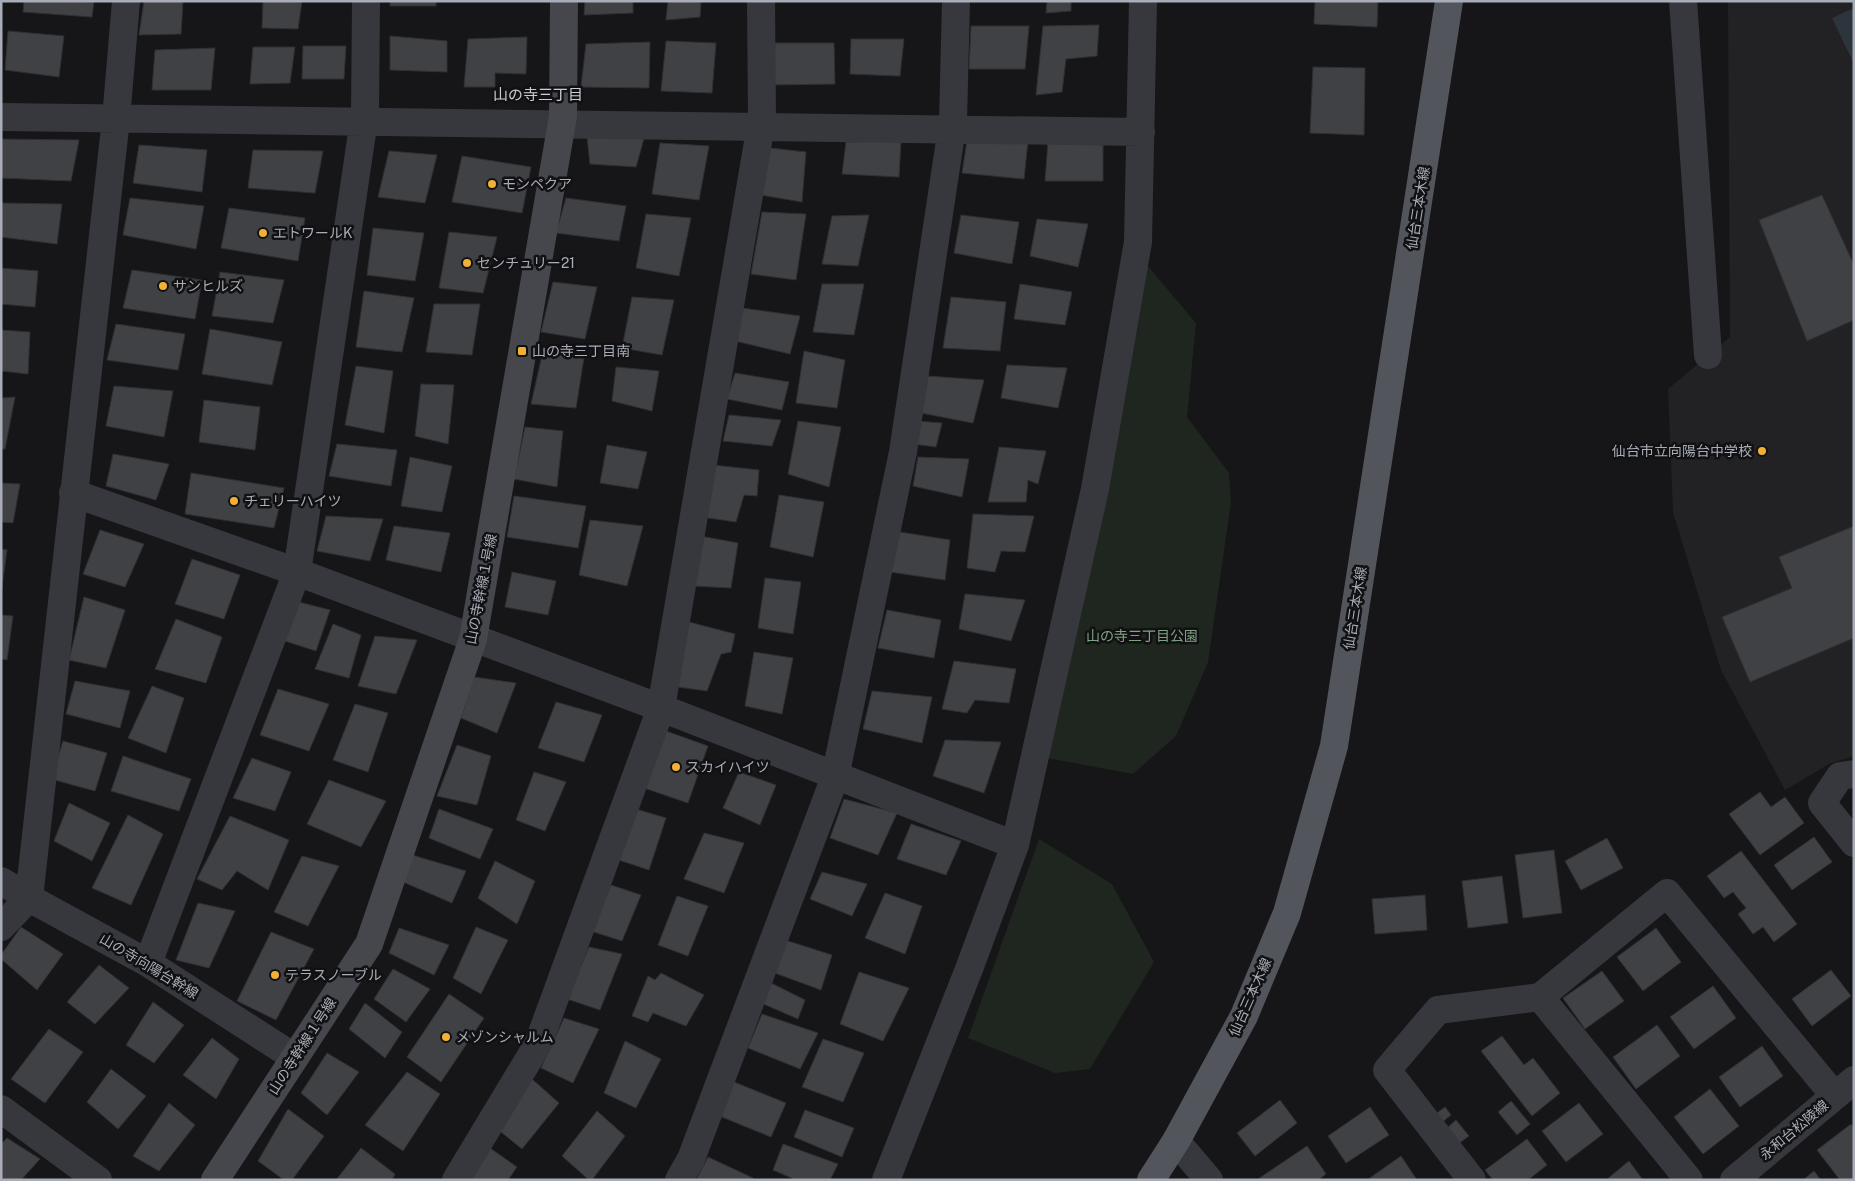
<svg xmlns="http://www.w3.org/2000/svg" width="1855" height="1181" font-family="'Public Sans','Noto Sans JP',sans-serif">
	<rect width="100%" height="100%" fill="#161618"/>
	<!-- built -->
	<path fill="#222225" d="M1728 1H1854V756L1829 764 1785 790 1721 670 1673 512 1668 389 1730 337Z"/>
	<!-- green -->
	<path fill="#1e261f" d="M1142 259 1196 323 1187 417 1229 473 1231 502 1208 662 1176 736 1133 774 1047 758Z
		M1039 839 1112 884 1154 962 1090 1069 1055 1073 968 1038Z"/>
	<!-- water -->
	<path fill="#2c353c" d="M1854 8V64L1832 18Z"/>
	<!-- building -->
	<path fill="#404145" stroke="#303034" d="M24 1H94L92 17 23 12Z
		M144 1H183L181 34 139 35Z
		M263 1H302L298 29 262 28Z
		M390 1H436V6H390Z
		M585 1H633V13L584 15Z
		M668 1H701L700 17 666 20Z
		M1047 1H1071V11L1046 13Z
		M1315 1H1378L1377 27 1314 24Z
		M1099 25 1097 56 1066 59 1062 92 1036 95 1043 26Z
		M971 26H1029L1025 69H969Z
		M8 31 64 36 59 77 5 70Z
		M390 36 447 41V72L390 70Z
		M527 37 526 74 495 73V87H464L468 39Z
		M851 39H904L900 76 850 74Z
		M666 41 716 43 712 93 661 91Z
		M650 42 649 88 581 87 586 44Z
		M775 43H834L835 84 772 85Z
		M303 46H346L344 79H302Z
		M253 47H295L290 83 250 84Z
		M215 48 211 90H152L155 50Z
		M1313 67 1365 68 1364 135 1310 133Z
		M645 135 636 167 590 164 587 137Z
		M1 139 79 140 71 181 1 178Z
		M901 141 899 177 842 174 846 142Z
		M967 141H1028L1024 179 962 173Z
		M1048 142 1103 145V181H1045Z
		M660 143 709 146 699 200 652 194Z
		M139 145 207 150 202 192 133 183Z
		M770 148 806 152 802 202 761 195Z
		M253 150 323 151 315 193 248 188Z
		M389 151 437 155 425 203 378 197Z
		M462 156 531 167 522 213 452 202Z
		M1822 195 1854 265V320L1807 341 1759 220Z
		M130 198 204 206 196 249 123 235Z
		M566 198 626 206 619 241 556 233Z
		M1 203 62 204 57 244 1 237Z
		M229 208 305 218 298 261 221 248Z
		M762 212 806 214 796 280 751 274Z
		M646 214 691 218 679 276 636 268Z
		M869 215 858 266 822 264 832 216Z
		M961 215 1019 222 1012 264 954 253Z
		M1037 219 1088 224 1078 267 1030 256Z
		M373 228 424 233 415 281 367 275Z
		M449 232 497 237 483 293 439 288Z
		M1 268 38 271 35 307 1 304Z
		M132 270 202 280 195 319 123 308Z
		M220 272 284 280 273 323 212 316Z
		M553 282 597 287 585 339 541 332Z
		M822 284H864L854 335 813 332Z
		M1020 284 1072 292 1065 325 1014 319Z
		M364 291 414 298 402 352 356 347Z
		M632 297 674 300 662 355 622 348Z
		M951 297 1006 302 1000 351 943 348Z
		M434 304H480L472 355 426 352Z
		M742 308 800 316 790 354 735 341Z
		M116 324 185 334 178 370 107 360Z
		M210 329 282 342 272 385 202 374Z
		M1 330 30 332 28 374 1 371Z
		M543 351H585L576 408 531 404Z
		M804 351 845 360 837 408 796 403Z
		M1007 365 1067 368 1058 408 1001 398Z
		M356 366 393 371 384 433 345 425Z
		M616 367 659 371 652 411 612 401Z
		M735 373 789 382 782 410 727 399Z
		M927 376 984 380 973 423 921 413Z
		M421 384 454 385 448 444 415 436Z
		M114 386 173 391 164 437 106 426Z
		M15 397 5 449H1V398Z
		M204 400 260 407 255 450 199 442Z
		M729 415 781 420 772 446 723 441Z
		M798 421 841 427 829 487 788 474Z
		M916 421 942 423 936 447 913 444Z
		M525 427 563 431 557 487 514 479Z
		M337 444 397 450 391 486 329 476Z
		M607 445 647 452 638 489 600 483Z
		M999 447 1046 451 1038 484 1028 480 1026 502H988Z
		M113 454 169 464 156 500 106 486Z
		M410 457 452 466 442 512 401 506Z
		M918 457 969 459 962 497 913 486Z
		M713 465 759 470 757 496 744 495 736 522 702 517Z
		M191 473 284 488 274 528 185 514Z
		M1 483 20 484 13 523 1 522Z
		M779 495 824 502 813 557 770 547Z
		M514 496 586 506 578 548 507 537Z
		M973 514 1034 516 1025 552 1001 551 995 572 967 568Z
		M326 516 383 519 370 561 317 551Z
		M590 520 643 526 627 586 579 575Z
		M394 526 450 533 441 572 386 560Z
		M1854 526V638L1750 682 1722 617 1792 588 1779 557Z
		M100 530 144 544 125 587 83 574Z
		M900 532 950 540 945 580 890 572Z
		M700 536 738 543 731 588 692 586Z
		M1 549 7 550 2 587H1Z
		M192 559 240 575 224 619 175 604Z
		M512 572 556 581 548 615 505 607Z
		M765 578 801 582 793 634 758 628Z
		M965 594 1025 600 1011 641 959 629Z
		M84 597 125 610 106 668 69 660Z
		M299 602 330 610 316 651 285 641Z
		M887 610 941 620 934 658 878 648Z
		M1 615 13 616 7 660 1 659Z
		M176 619 222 637 206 683 155 669Z
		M685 621 735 634 731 652 721 654 707 691 671 686Z
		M333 624 361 635 349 678 315 669Z
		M375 636 417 640 396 694 358 686Z
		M754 652 793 658 782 714 745 706Z
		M954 661 1016 669 1009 703 975 700 967 713 942 709Z
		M474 677 516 683 497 733 461 718Z
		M75 681 130 691 120 728 66 714Z
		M152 686 184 698 166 753 128 738Z
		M278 689 329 704 309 751 260 735Z
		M872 691 932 697 922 743 863 729Z
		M556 702 602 715 584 762 538 748Z
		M355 704 388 713 368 772 333 760Z
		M666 731 708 746 688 803 644 788Z
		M945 740 1001 742 984 793 933 776Z
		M63 741 107 753 95 791 51 779Z
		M457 745 491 756 477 805 437 796Z
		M123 756 191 779 179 811 111 791Z
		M252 758 291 772 275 811 233 798Z
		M534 772 566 782 545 831 516 820Z
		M739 772 776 785 760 825 723 808Z
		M329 780 386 801 361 847 307 824Z
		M1760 792 1771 807 1785 797 1804 823 1760 855 1729 814Z
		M844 799 897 813 878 855 830 838Z
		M69 803 110 823 92 861 54 841Z
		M439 809 493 829 480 859 429 838Z
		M636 809 666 818 649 870 616 859Z
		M128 815 163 834 131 905 92 888Z
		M230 816 289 840 268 890 237 871 222 890 197 879Z
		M911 824 961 841 946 875 897 859Z
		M704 833 744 843 724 893 684 879Z
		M1814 837 1832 862 1792 890 1774 865Z
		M1607 838 1623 868 1581 890 1565 861Z
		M1554 850 1562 913 1523 918 1515 855Z
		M1741 851 1797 924 1774 942 1763 927 1753 934 1738 914 1746 908 1733 892 1724 898 1707 876Z
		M412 855 466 871 452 903 403 882Z
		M302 856 339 866 308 926 274 912Z
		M495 861 535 881 517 924 478 898Z
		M822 872 867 884 852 916 810 899Z
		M1502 876 1508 923 1468 928 1462 881Z
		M611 885 641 895 622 941 591 931Z
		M885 893 922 906 905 954 865 938Z
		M1425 895 1427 930 1375 934 1372 899Z
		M677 896 708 906 688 956 658 945Z
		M198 903 235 911 209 968 176 960Z
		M21 927 63 954 37 990 1 959V955Z
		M476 927 508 940 481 994 453 978Z
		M399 928 449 945 434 975 389 953Z
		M1656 928 1681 962 1643 991 1617 957Z
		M271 932 314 949 276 1020 237 1001Z
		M785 940 832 955 821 990 772 972Z
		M589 947 622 954 600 1010 567 999Z
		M99 965 129 988 95 1024 67 1002Z
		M393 969 430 989 406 1022 374 999Z
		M1831 970 1851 996 1812 1026 1792 999Z
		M1602 971 1624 1001 1585 1029 1563 998Z
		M859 972 909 988 883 1041 840 1024Z
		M661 973 704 995 686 1026 653 1013 648 1022 632 1016 648 976 655 980Z
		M771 983 805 1000 798 1019 759 1002Z
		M1713 986 1736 1018 1694 1049 1670 1017Z
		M449 994 484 1018 441 1082 407 1057Z
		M153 1002 184 1025 154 1063 126 1045Z
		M365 1003 402 1032 385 1058 349 1029Z
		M762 1014 818 1033 800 1069 748 1048Z
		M564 1018 599 1029 573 1083 541 1068Z
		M1657 1025 1680 1056 1636 1089 1613 1057Z
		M49 1029 83 1052 45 1103 11 1079Z
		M1502 1036 1524 1065 1533 1058 1560 1093 1532 1116 1481 1051Z
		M212 1038 239 1059 216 1099 183 1075Z
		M823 1039 864 1053 843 1102 802 1087Z
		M625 1041 661 1059 636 1108 604 1093Z
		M1762 1046 1783 1076 1740 1107 1719 1077Z
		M327 1053 359 1072 327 1115 301 1093Z
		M111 1069 146 1096 118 1129 87 1102Z
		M407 1072 440 1094 403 1151 365 1125Z
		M532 1079 559 1103 522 1149 496 1128Z
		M734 1082 786 1103 771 1137 717 1115Z
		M1710 1089 1739 1126 1703 1154 1674 1117Z
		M1280 1100 1297 1123 1255 1156 1237 1133Z
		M1511 1101 1530 1124 1517 1135 1498 1112Z
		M169 1103 195 1125 159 1171 133 1156Z
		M1579 1103 1603 1134 1566 1162 1542 1131Z
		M1370 1107 1389 1135 1346 1163 1328 1136Z
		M1445 1107 1451 1115 1440 1124 1433 1116Z
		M288 1109 324 1136 292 1180H284L258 1161Z
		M805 1110 854 1128 842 1157 794 1137Z
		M597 1111 625 1136 592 1180H589L562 1156Z
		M1456 1120 1469 1136 1458 1144 1446 1129Z
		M1851 1124 1854 1128V1180H1840L1817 1150Z
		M7 1138 40 1159 21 1180H1V1144Z
		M1527 1139 1547 1165 1528 1180H1493L1485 1170Z
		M783 1144 838 1164 830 1180H796L773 1170Z
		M1307 1146 1326 1174 1318 1180 1258 1179Z
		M361 1148 395 1174 392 1180H336Z
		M490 1148 517 1167 508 1180H469Z
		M1401 1156 1417 1180H1367Z
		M708 1157 753 1178 752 1180H696Z
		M1629 1161 1643 1180H1606Z
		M1814 1171 1821 1180H1803Z"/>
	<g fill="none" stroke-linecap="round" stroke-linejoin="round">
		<!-- street -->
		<path stroke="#37383d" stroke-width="28" d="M1683 1 1708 355
			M1 117 1141 132
			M73 493 297 572 661 708 1015 845
			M1854 774 1840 776 1822 803 1854 843
			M1 881 29 898 148 963 294 1057
			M1 927 29 898 116 119 126 1
			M148 963 297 572 365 113 366 1
			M1 1109 98 1180
			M1176 1141 1209 1180
			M456 1180 538 1044 661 708 762 119 761 1
			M679 1180 691 1159 835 777 903 452 953 121 956 1
			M886 1180 969 969 1015 845 1095 489 1138 242 1143 1
			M1472 1180 1387 1070 1438 1010 1540 997
			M1689 1180 1540 997 1667 893 1834 1095
			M1734 1180 1854 1080"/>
		<!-- secondary -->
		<path stroke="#45474d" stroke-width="28" d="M215 1180 369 944 473 639 563 116 564 1"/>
		<!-- primary -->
		<path stroke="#53555c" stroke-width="28" d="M1151 1180 1176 1141 1244 1016 1287 913 1334 746 1449 1"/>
	</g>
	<!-- markers -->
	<g fill="#f2b134" stroke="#111113" stroke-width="2">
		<circle cx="492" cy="184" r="5"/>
		<circle cx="263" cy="233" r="5"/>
		<circle cx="467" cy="263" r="5"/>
		<circle cx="163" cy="286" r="5"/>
		<rect x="517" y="346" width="10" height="10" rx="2.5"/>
		<circle cx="1762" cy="451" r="5"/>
		<circle cx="234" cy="501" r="5"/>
		<circle cx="676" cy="767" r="5"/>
		<circle cx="275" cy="975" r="5"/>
		<circle cx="446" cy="1037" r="5"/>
	</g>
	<g text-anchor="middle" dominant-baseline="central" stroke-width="5" stroke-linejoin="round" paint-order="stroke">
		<!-- poi labels -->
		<g font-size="14" fill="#a8adb8" stroke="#111113" text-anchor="start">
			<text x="502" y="184">モンペクア</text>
			<text x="273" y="233">エトワールK</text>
			<text x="477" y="263">センチュリー21</text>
			<text x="173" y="286">サンヒルズ</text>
			<text x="532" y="351">山の寺三丁目南</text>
			<text x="1752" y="451" text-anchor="end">仙台市立向陽台中学校</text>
			<text x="244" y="501">チェリーハイツ</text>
			<text x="686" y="767">スカイハイツ</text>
			<text x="285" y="975">テラスノーブル</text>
			<text x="456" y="1037">メゾンシャルム</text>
		</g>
		<!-- street labels -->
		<g font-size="14" fill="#a8adb8" stroke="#111113">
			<text transform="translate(1418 208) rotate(-81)">仙台三本木線</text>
			<text transform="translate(481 589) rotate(-79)">山の寺幹線１号線</text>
			<text transform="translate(1355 608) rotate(-81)">仙台三本木線</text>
			<text transform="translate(149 966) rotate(31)">山の寺向陽台幹線</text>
			<text transform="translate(1250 997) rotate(-66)">仙台三本木線</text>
			<text transform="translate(302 1046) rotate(-57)">山の寺幹線１号線</text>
			<text transform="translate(1794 1130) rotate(-40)">永和台松陵線</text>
		</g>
		<!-- park labels -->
		<g font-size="14" fill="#7fa381" stroke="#111113">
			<text x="1142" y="636">山の寺三丁目公園</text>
		</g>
		<!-- neighbourhood labels -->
		<g font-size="15" fill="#c9ccd4" stroke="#111113">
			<text x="538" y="94">山の寺三丁目</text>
		</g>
	</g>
	<!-- border -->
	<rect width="1855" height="1181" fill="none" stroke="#a8adb8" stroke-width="5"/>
</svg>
